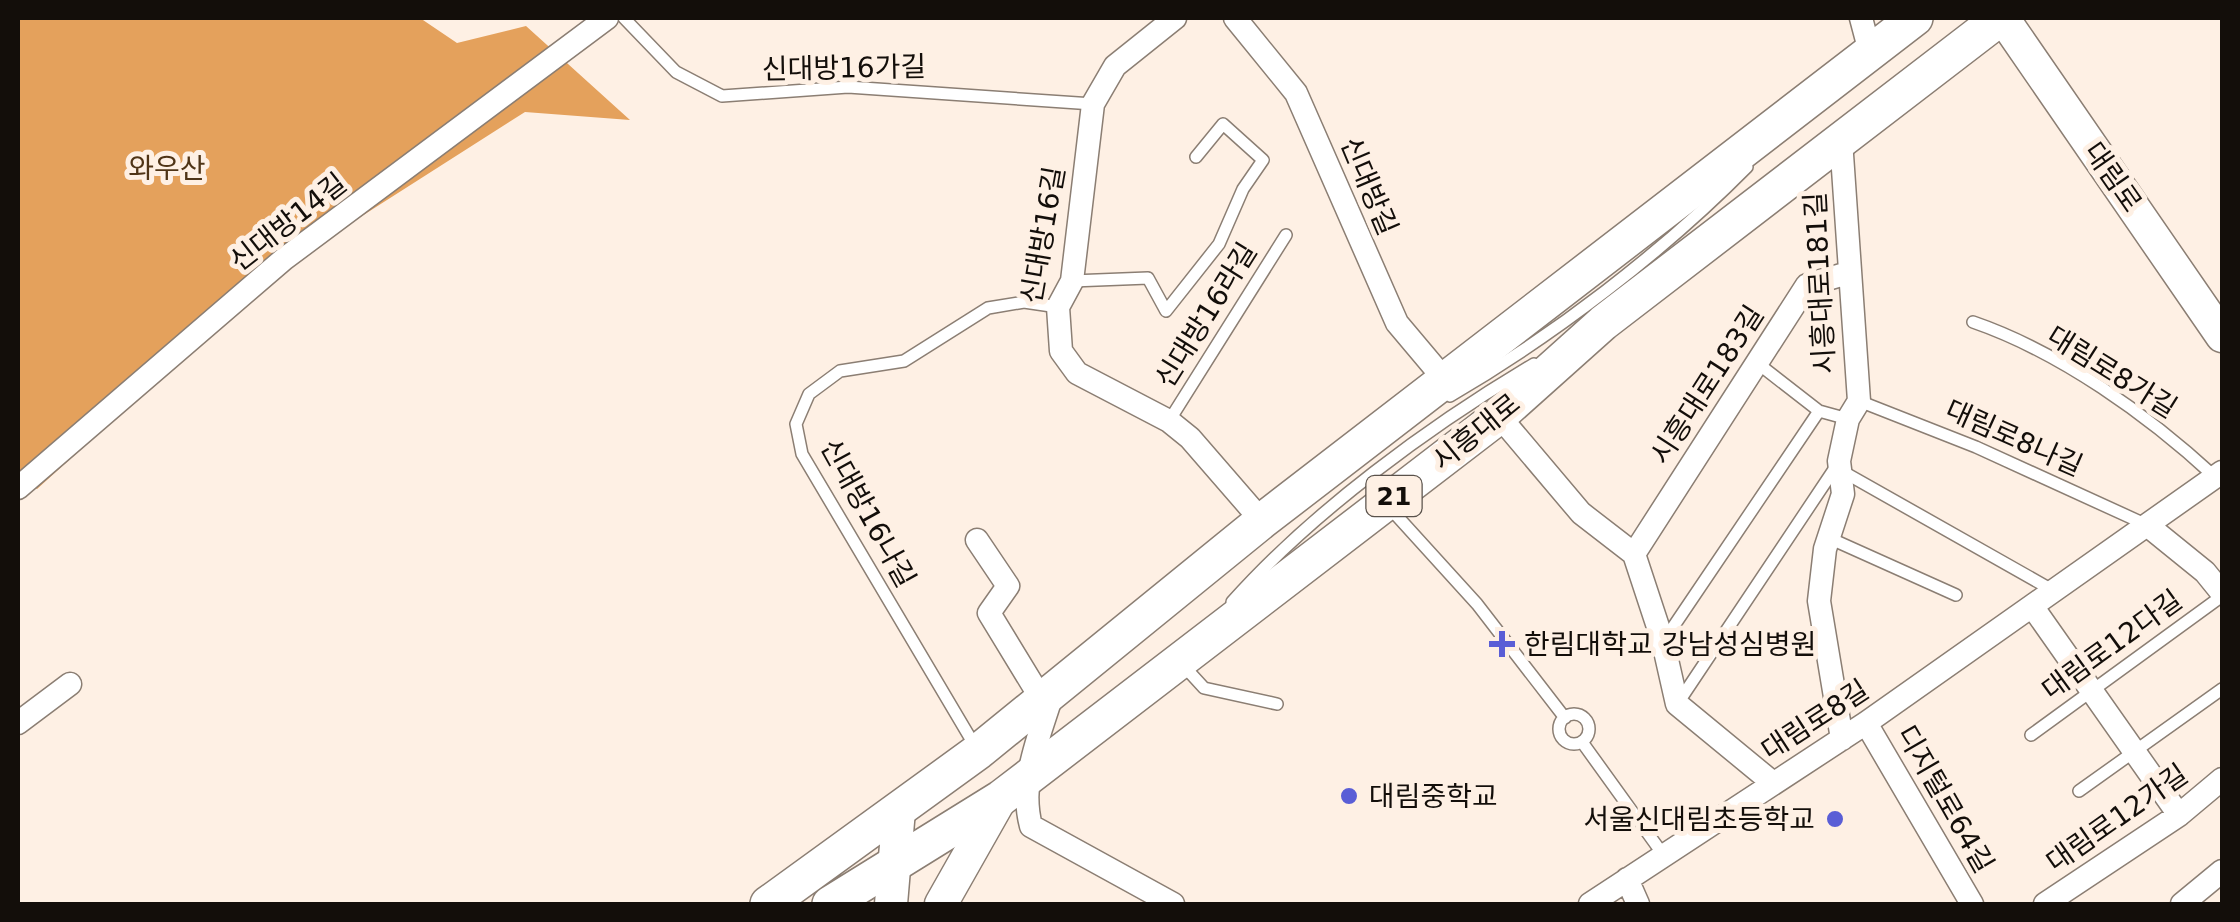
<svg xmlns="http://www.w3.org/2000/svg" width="2240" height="922" font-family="'DejaVu Sans','Noto Sans KR',sans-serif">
	<rect width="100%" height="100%" fill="#fef0e4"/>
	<!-- forest -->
	<path fill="#e4a15c" d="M18 18H420L457 43 526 26 630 120 525 112 282 267 37 489 18 475Z"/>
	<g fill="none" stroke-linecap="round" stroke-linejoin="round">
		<!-- lane casing -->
		<g stroke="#8b7e73" stroke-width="14">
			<path id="lane" d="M624 18 676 72 722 96 848 87 1093 104
				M1072 281 1148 278 1166 311 1219 244 1243 189 1263 160 1223 124 1196 157
				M1973 322C2060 352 2148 415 2215 477
				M1756 362 1819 411 1848 419
				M1450 396C1553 336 1662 253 1747 167
				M1859 401 1976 447 2147 525
				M1169 421 1286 235
				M1840 470 2054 591
				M1388 506 1477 604 1565 718
				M1829 538 1956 595
				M1232 602C1312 512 1431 425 1534 364
				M1663 642 1819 411
				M1182 664 1204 688 1277 704
				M1678 703 1837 465
				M1559 729a15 15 0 1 1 30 0a15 15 0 1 1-30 0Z
				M2031 735 2222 596
				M1582 742 1662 853
				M975 746 802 454 796 424 809 394 840 371 904 361 988 308 1024 302 1058 307
				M2079 791 2222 689"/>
		</g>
		<!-- street casing -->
		<g stroke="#8b7e73" stroke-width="25">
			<path id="street" d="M1175 18 1115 66 1093 104 1072 281 1058 307 1061 351 1077 373 1169 421 1190 438 1262 521
				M1235 18 1296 93 1397 323 1445 380
				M1861 18 1870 52
				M1841 140 1859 401 1848 419 1839 461 1843 494 1825 549 1819 601 1842 739
				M1499 416 1581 513 1634 554 1663 642 1677 704 1773 783
				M18 488 284 259 607 18
				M2147 525 2205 572 2222 593
				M977 540 1008 586 989 613 1042 700
				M1634 554 1807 285 1848 273
				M2032 606 2179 815
				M1052 695C1039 737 1019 782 1031 826L1173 904
				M18 723 70 684
				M1866 723 1972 904
				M1627 879 1638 904
				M1590 904 1866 723 2222 472
				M2045 904 2179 815 2222 779
				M2182 904 2222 871"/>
		</g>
		<!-- secondary casing -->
		<g stroke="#8b7e73" stroke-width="35">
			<path id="secondary" d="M2003 18 2222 336
				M891 904 899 810
				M941 904 1001 798"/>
		</g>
		<!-- primary casing -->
		<g stroke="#8b7e73" stroke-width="38">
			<path id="primary" d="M768 904 979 751 1262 521 1915 18
				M830 904 1001 798 1499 416 1603 323 2000 18"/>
		</g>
		<!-- lane -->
		<use href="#lane" stroke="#fff" stroke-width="11"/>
		<!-- street -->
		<use href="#street" stroke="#fff" stroke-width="22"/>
		<!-- secondary -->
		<use href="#secondary" stroke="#fff" stroke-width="32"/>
		<!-- primary -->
		<use href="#primary" stroke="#fff" stroke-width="35"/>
	</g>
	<!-- markers -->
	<g fill="#5a5ed6" stroke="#fef0e4" stroke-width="4">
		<path d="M1497 629h10v10h10v10h-10v10h-10v-10h-10v-10h10z"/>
		<circle cx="1349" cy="796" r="10"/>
		<circle cx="1835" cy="819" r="10"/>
	</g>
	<g text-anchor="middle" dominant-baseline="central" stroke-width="10" stroke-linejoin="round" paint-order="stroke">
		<!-- shield labels -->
		<rect fill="#fef0e4" stroke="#5a524b" stroke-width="2.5" x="1366.5" y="476" width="55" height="40" rx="8"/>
		<g font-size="25" font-weight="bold" fill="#130e0a">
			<text x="1394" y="496">21</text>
		</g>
		<!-- street labels -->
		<g font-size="28" fill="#130e0a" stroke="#fef0e4">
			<text transform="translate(844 68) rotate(-1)">신대방16가길</text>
			<text transform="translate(2113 177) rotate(55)">대림로</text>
			<text transform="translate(1369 186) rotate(67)">신대방길</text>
			<text transform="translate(288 222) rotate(-38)">신대방14길</text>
			<text transform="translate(1043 235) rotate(-80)">신대방16길</text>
			<text transform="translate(1820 283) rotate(-93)">시흥대로181길</text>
			<text transform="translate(1206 315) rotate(-58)">신대방16라길</text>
			<text transform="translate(2112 372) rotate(32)">대림로8가길</text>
			<text transform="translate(1707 385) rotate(-57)">시흥대로183길</text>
			<text transform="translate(1476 432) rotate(-39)">시흥대로</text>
			<text transform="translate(2014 438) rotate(24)">대림로8나길</text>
			<text transform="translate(868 513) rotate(61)">신대방16나길</text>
			<text transform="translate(2112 645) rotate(-36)">대림로12다길</text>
			<text transform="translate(1815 720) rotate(-33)">대림로8길</text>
			<text transform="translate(1945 799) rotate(60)">디지털로64길</text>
			<text transform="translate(2117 818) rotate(-35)">대림로12가길</text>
		</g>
		<!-- park labels -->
		<g font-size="28" fill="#4f3416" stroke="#fef0e4">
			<text x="167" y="168">와우산</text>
		</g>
		<!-- poi labels -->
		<g font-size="28" fill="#130e0a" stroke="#fef0e4" text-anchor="start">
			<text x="1524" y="644">한림대학교 강남성심병원</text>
			<text x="1369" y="796">대림중학교</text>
			<text x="1815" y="819" text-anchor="end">서울신대림초등학교</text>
		</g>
	</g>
	<!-- border -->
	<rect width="2240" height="922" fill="none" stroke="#130e0a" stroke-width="40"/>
</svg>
